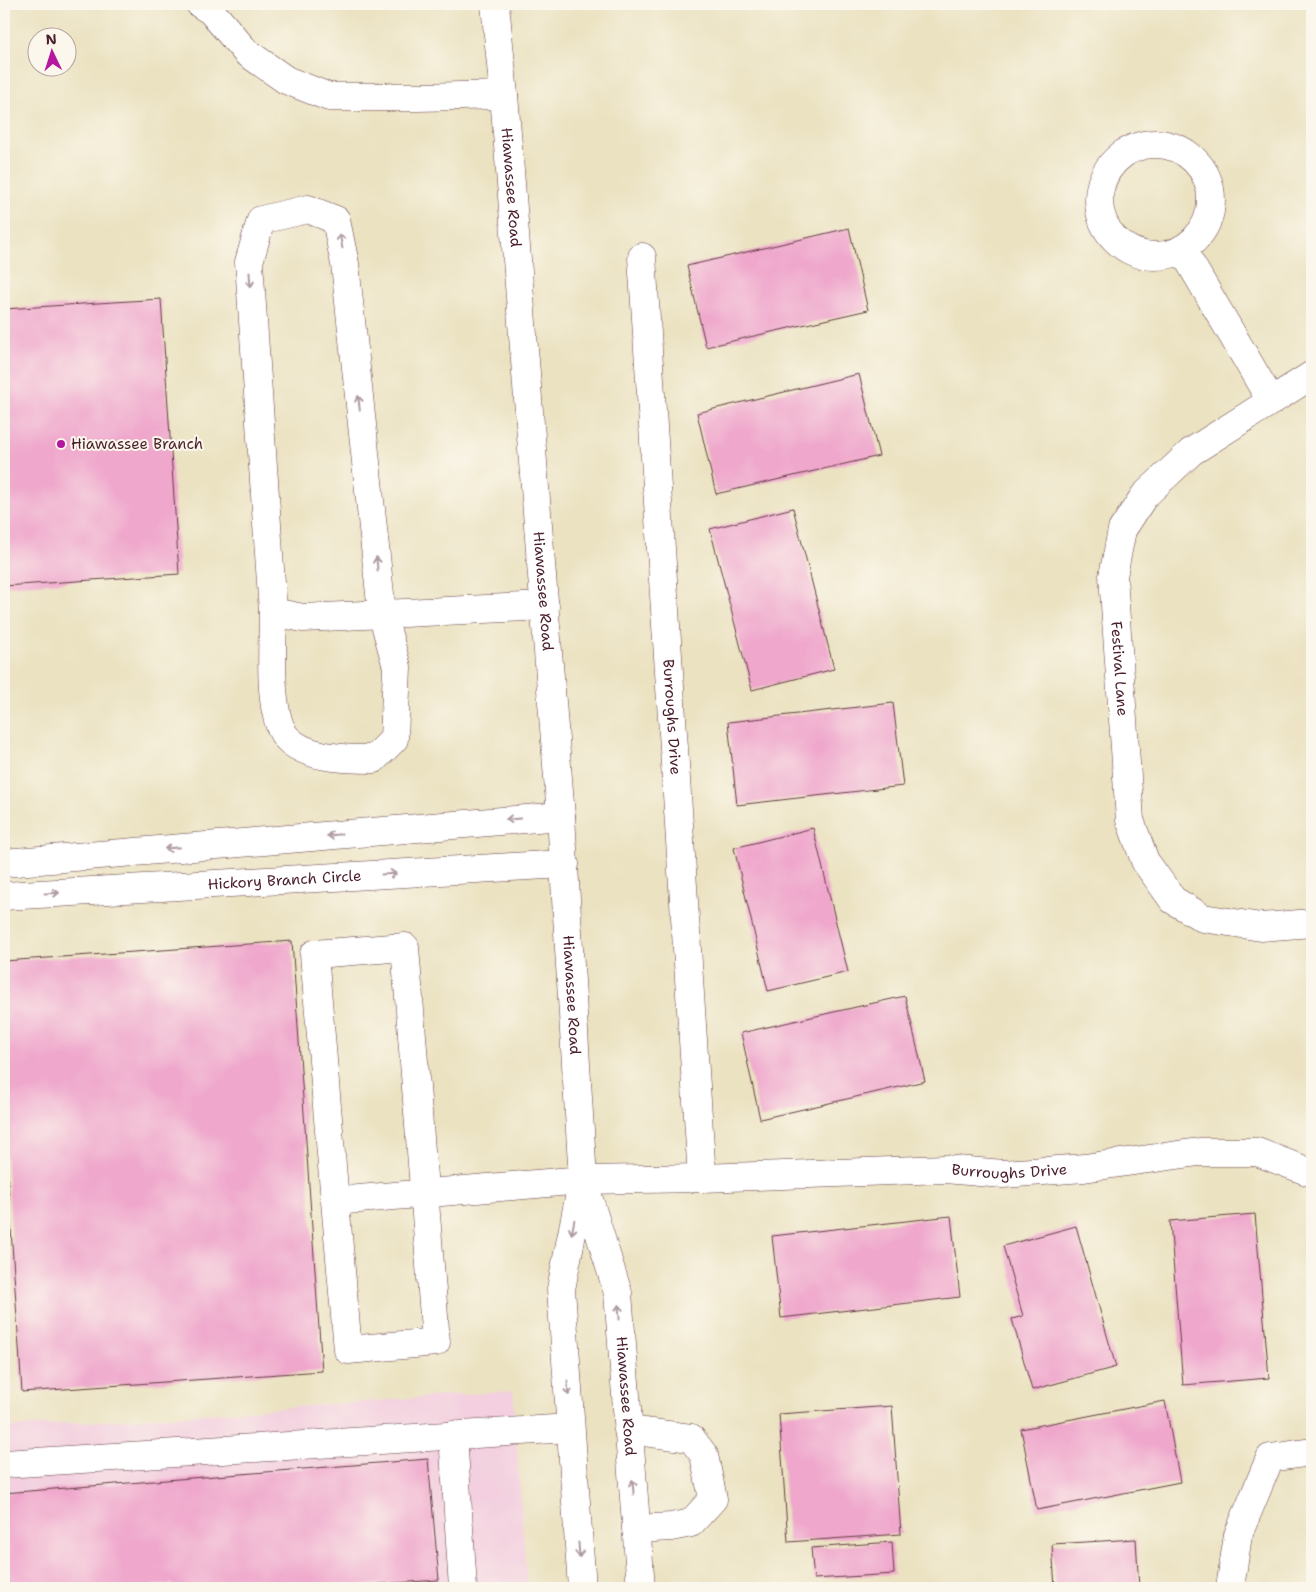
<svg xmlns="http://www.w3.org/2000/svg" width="1316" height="1592" font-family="'Shantell Sans',sans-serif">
	<rect width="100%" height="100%" fill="#fbf7ec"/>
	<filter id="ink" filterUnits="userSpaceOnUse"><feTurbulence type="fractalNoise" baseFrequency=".02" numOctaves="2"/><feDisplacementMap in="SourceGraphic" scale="10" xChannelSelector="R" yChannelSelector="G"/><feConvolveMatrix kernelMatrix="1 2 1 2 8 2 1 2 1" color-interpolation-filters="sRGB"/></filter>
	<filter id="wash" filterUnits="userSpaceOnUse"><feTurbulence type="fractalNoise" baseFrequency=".0096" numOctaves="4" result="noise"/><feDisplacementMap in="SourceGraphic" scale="20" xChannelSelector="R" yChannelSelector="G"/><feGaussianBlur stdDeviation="1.12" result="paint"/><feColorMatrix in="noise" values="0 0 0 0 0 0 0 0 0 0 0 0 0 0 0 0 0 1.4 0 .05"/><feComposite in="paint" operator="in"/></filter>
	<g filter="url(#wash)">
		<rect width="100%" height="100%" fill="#ebe2c1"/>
		<!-- built -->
		<path fill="#f3cfdf" d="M513 1391 527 1588H4V1428Z"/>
		<g id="blocks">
			<!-- building -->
			<path fill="#efa7cc" d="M849 228 868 310 706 347 687 266Z
				M161 299 179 574 4 586V309Z
				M859 374 879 456 716 494 697 413Z
				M793 508 834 669 752 690 710 529Z
				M893 703 903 786 737 805 728 722Z
				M813 828 848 972 768 991 734 848Z
				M292 941 322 1371 22 1392 4 1125V961Z
				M905 996 925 1081 760 1119 741 1033Z
				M1255 1214 1269 1378 1183 1385 1170 1221Z
				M951 1216 960 1297 781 1318 772 1236Z
				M1076 1226 1116 1367 1032 1390 1012 1319 1023 1316 1003 1246Z
				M1165 1401 1180 1482 1037 1510 1021 1429Z
				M892 1406 901 1534 788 1542 779 1414Z
				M428 1459 439 1580 324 1588H176L171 1584 122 1588H4V1493Z
				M1136 1539 1139 1588H1055L1052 1544Z
				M892 1542 894 1574 814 1579 811 1548Z"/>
		</g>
	</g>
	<g filter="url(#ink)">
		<use href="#blocks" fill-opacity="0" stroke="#623c42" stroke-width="1"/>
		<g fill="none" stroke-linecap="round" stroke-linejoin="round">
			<!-- minor casing -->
			<g stroke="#623c42" stroke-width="29">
				<g id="minor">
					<path d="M200 4 211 11 246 52 286 80 329 97H418L504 95"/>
					<path id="s1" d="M495 4 504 95 561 816 583 1180 618 1293 641 1588"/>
					<circle cx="1155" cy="200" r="56"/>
					<path d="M1182 249 1271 401"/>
					<path id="s2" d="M642 257 702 1178"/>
					<path id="s3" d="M1312 375 1191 452 1144 496 1122 530 1113 576 1130 820 1145 861 1173 900 1203 918 1261 927 1312 923"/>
					<path d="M273 612C273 643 267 713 286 737 305 759 348 759 374 759L394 739 397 667 382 613 345 264 336 220 308 209 261 220 249 262 273 612 303 618 545 606"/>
					<path d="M4 863 561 816"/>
					<path id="s4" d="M4 896 565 864"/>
					<path id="s5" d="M335 1201 348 1350 436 1342 405 947 314 954 335 1201 583 1180 702 1178 945 1169 1003 1174 1084 1168 1199 1152H1257L1312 1173"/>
					<path d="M628 1430 691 1438 704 1455 713 1499 691 1523 671 1527 636 1529"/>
					<path d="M453 1435 463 1588"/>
					<path d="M4 1464 570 1428"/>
					<path d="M582 1588 561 1289 582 1183"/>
					<path d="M1230 1588 1238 1535 1270 1458 1312 1452"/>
				</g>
			</g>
			<!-- minor -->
			<use href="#minor" stroke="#fff" stroke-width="28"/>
		</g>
		<!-- one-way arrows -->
		<defs><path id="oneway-shaft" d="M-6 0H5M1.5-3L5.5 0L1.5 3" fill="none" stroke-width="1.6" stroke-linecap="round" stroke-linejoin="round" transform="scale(1.25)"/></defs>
		<g stroke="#ae9aa0">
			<use href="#oneway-shaft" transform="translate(341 241) rotate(-101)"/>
			<use href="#oneway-shaft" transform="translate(250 280) rotate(86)"/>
			<use href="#oneway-shaft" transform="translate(359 403) rotate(-96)"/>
			<use href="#oneway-shaft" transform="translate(377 564) rotate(-96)"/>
			<use href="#oneway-shaft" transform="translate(513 819) rotate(176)"/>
			<use href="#oneway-shaft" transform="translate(334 835) rotate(175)"/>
			<use href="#oneway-shaft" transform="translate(172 848) rotate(175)"/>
			<use href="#oneway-shaft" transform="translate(389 874) rotate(-3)"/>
			<use href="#oneway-shaft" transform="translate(52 893) rotate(-3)"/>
			<use href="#oneway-shaft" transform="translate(573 1227) rotate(101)"/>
			<use href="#oneway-shaft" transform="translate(619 1312) rotate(-94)"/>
			<use href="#oneway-shaft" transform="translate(568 1388) rotate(86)"/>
			<use href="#oneway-shaft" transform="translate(633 1487) rotate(-95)"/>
			<use href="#oneway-shaft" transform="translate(579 1550) rotate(86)"/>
		</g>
	</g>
	<!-- markers -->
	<circle fill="#b5179e" stroke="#fbf7ec" stroke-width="2" cx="61" cy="444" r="5"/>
	<g text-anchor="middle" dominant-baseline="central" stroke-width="4" stroke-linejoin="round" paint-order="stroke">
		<!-- street labels -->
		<g font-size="15" fill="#4a1f2b" stroke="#fbf7ec">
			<text stroke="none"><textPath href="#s1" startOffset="184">Hiawassee Road</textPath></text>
			<text stroke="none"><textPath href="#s1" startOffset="589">Hiawassee Road</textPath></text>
			<text stroke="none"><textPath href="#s3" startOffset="388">Festival Lane</textPath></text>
			<text stroke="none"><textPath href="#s2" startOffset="461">Burroughs Drive</textPath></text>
			<text stroke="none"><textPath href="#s4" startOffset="281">Hickory Branch Circle</textPath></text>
			<text stroke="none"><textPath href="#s1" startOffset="994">Hiawassee Road</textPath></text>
			<text stroke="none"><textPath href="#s5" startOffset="1649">Burroughs Drive</textPath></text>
			<text stroke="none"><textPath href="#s1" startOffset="1401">Hiawassee Road</textPath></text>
		</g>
		<!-- poi labels -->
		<g font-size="15" fill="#4a1f2b" stroke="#fbf7ec" text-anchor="start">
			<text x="71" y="444">Hiawassee Branch</text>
		</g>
	</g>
	<!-- margin -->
	<rect width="1316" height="1592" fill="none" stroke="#fbf7ec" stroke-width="20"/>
	<!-- north arrow -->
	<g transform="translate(52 52) rotate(356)"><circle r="24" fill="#fbf7ec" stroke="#b4a19f"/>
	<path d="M0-4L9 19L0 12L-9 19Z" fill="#b5179e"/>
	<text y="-8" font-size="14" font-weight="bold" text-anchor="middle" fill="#4a1f2b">N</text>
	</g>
</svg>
